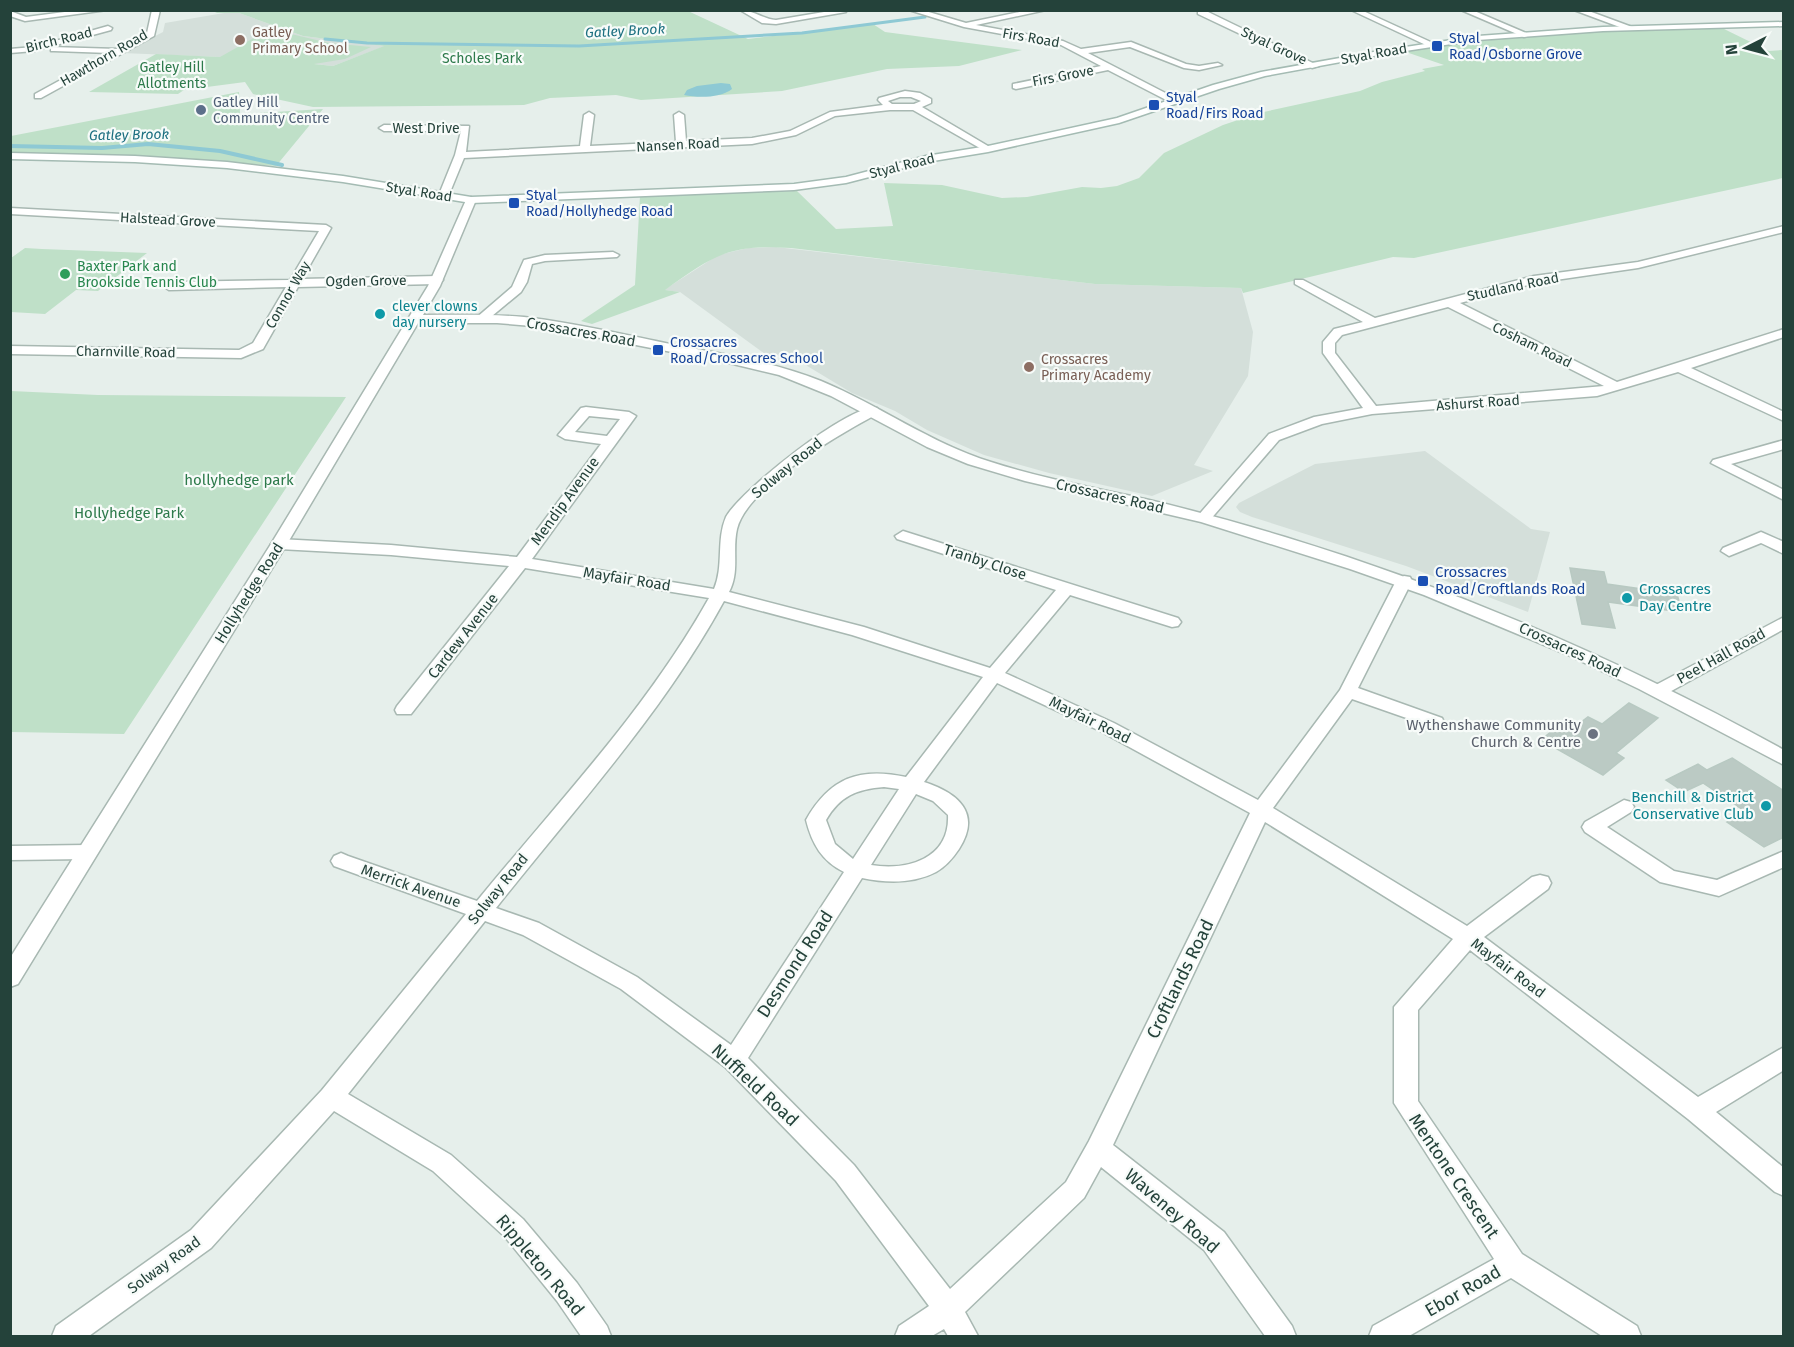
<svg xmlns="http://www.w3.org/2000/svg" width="1794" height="1347" font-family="'Fira Sans',sans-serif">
	<rect width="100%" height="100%" fill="#e6efeb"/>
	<!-- built -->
	<path fill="#d4dfda" d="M230 12 239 13 303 36 385 46 333 66 269 59 122 53 163 32 165 23Z
		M776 247 1095 284 1241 288 1253 332 1248 376 1194 465 1213 471 1152 496 1049 473 984 455 927 430 895 411 852 393 794 358 765 354 680 292 664 290 718 255 748 248Z
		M1425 451 1531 529 1550 532 1528 612 1406 566 1252 517 1240 512 1236 507 1239 503 1315 464Z"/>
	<!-- green -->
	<path fill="#bfe0c8" d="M213 11H688L748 39 873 24 885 32 1022 50 959 66 887 69 782 91 641 100 616 95 550 98 524 105 313 107 253 94 245 82 184 90 178 94 89 92 156 54 220 57 270 29 329 43 371 47 345 59 314 64 333 66 384 46 303 36 239 13H217Z
		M1722 28 1769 51 1783 50V178L1414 258 1393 257 1243 293 1241 288 1095 284 791 248C729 244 714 255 665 290L680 292 592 324 581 321 635 285 640 196 797 191 836 229 893 226 884 183 942 185 1002 198 1027 197 1082 187 1101 188 1117 186 1139 178 1164 153 1223 125 1259 113 1360 91 1382 82 1425 71 1422 69 1444 65 1403 51C1509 35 1615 29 1722 28Z
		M239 92 240 114 323 109 276 166 143 156 11 153V136Z
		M25 248 42 249 147 253 98 291 76 290 45 314 11 312V258Z
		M11 391 98 395 346 397 124 734 11 732Z"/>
	<!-- water -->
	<path fill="#8ec9d4" d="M721 83 730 84 732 89C721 98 698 98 684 95L687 90 697 86Z"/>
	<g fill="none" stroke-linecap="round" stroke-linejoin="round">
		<!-- stream-far1 -->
		<path stroke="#8ec9d4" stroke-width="3" d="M325 39 367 43 579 46 802 33 925 17"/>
		<!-- stream -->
		<path stroke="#8ec9d4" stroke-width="4" d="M10 146 102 148 148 144 220 151 282 165"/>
	</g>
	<!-- building -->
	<path fill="#bbcac4" stroke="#b8c9c2" stroke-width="1.5" d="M1570 568 1604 572 1607 584 1677 594 1682 612 1608 602 1615 628 1582 624Z
		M1629 703 1658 718 1616 753 1624 758 1603 775 1541 740 1562 723 1572 729 1588 717 1602 724Z
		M1732 758 1784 791V837L1764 847 1727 822 1746 812 1703 783 1684 792 1666 780 1698 764 1707 770Z"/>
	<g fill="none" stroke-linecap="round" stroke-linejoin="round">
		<!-- minor casing -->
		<g stroke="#a8b8b2" stroke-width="3">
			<path id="minor" d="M80 10H107L25 21 10 16V11L26 17Z
				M152 10H160L154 36 41 98H35V94L110 53 54 51H51V47L118 49 147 33Z
				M740 10C753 10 763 19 776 20L836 10 846 12 776 24 762 23Z
				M909 10H922L966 23 1029 10H1046L976 25 1063 41 1081 49 1131 42 1186 64 1199 66 1218 63 1222 65 1199 70 1184 68 1130 47 1088 53 1177 99V103L1174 104 1108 70 1016 89 1013 88V84L1101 66 1061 45 964 27Z
				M1198 10H1204L1319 66 1312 68 1198 14Z
				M1351 10H1361L1435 44 1428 46Z
				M1461 10H1472L1531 35 1524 37Z
				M1574 10H1586L1632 27 1625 29Z
				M108 26 112 28 111 30 34 51 10 53V49L34 47Z
				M905 91 920 93 931 99V103L922 107 993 149 985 151 913 110H890L835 116 796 135 752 144 464 158 448 197 443 200 438 197 455 155 461 131H384L379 128 384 125 469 126 466 152 580 146 584 115 589 112 594 115 590 146 676 142 674 115 679 112 684 115 686 141 752 138 790 131 830 112 883 105 878 100 879 98ZM900 97H911L921 101 914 104H892L888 101Z
				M10 208 326 225 331 228 302 279 437 276 443 280 437 284 298 287 263 349 241 358 10 354V346L239 350 253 343 286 287 169 290 163 286 169 282 290 280 319 231 10 214Z
				M1784 226V232L1638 268 1535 283 1460 303 1617 382 1784 329V337L1691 368 1784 412V421L1678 372 1597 396 1372 414 1322 424 1279 440 1209 521H1199L1196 518 1269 434 1314 417 1363 408 1323 353V342L1334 329 1363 322 1295 284V280H1303L1375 318 1534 276 1638 262ZM1448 307 1604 386 1376 406 1335 353V343L1342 335Z
				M613 252 619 255 617 257 545 261 532 264 527 282 521 292 486 321 482 322 476 318 512 287 524 260 545 255Z
				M586 407 629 412 636 416 532 559 714 589C724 566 716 540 726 517 739 492 851 402 877 408L879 411 877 414C840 434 747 487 737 529 732 551 740 571 729 592L864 627 990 668 1056 590 897 539 895 536 903 531 1178 618 1181 622 1178 626 1172 627 1070 595 1005 673 1114 723 1258 800 1340 690 1396 581 1404 576 1410 577 1412 581 1358 688 1442 718 1444 722 1442 726 1435 728 1352 699 1273 808 1467 926 1532 877 1540 875 1548 877 1551 883 1548 889 1484 937 1698 1097 1784 1047V1070L1716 1112 1784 1168V1196L1775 1192 1688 1119 1470 950 1418 1010V1101L1522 1254 1637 1326 1641 1336H1602L1511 1278 1409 1336H1369L1373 1326 1494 1259 1394 1103V1007L1453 939 1265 822 1113 1145 1224 1232 1292 1326 1296 1336H1265L1204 1250 1101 1167 1084 1198 965 1312 978 1336H948L944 1329 932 1336H895L899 1326 929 1306 836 1181 725 1067 621 989 523 935 485 921 348 1094 451 1155 523 1219 577 1283 607 1326 611 1336H581L557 1301 505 1237 433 1171 334 1111 211 1248 89 1336H52L56 1326 191 1230 322 1090 466 914 334 866 331 861 334 856 341 853 348 856 477 901C557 803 647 709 709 598L525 568 411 714H397L395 710 397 706 509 566 391 555 279 549 271 544 279 539 391 545 517 557 601 444 565 439 558 435 581 408ZM589 416 620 419 607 436 575 432ZM724 601 852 635 983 677 906 777C859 767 830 778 806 820 812 844 822 861 844 872L731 1045 637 977 539 923 496 908C575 808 663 713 724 601ZM997 683 1100 731 1250 813 1089 1141 1066 1182 950 1289 854 1165 748 1058 862 878C886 883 913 884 936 872 945 867 953 858 959 849 982 813 958 793 924 782ZM884 787 899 789 853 859 835 844 826 820C840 796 857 789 884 787ZM916 794 933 801 948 815C950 859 907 871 871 865Z
				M1784 440V449L1731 464 1784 490V500L1711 463 1713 460Z
				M1761 532 1784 542V554L1761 543 1729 556 1721 551 1723 548Z
				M1784 617V629L1664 695H1652L1649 691 1652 687Z
				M1624 800 1631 802 1634 807 1631 812 1607 827 1674 871 1717 880 1784 851V867L1719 896 1660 882 1585 832 1582 827 1585 822Z
				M87 845 94 847 97 852 94 857 87 859 10 860V846Z"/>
		</g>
		<!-- tertiary casing -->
		<g stroke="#a8b8b2" stroke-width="3">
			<path id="tertiary" d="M471 197 476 200 440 286 423 315C456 315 490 314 524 317 577 323 629 336 681 346 728 355 776 363 821 381 879 405 930 443 991 462 1041 478 1094 488 1145 499 1192 510 1239 523 1285 537 1459 590 1625 662 1784 750V765L1639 689 1568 655 1424 595 1350 569 1201 522 1025 481 968 464 927 447 831 396 779 375 733 364 544 327 497 323H418L287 544 18 984 10 987V958L271 544 428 286 466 200Z"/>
		</g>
		<!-- secondary casing -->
		<g stroke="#a4bbb3" stroke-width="3">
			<path id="secondary" d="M1784 22V26L1603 31 1478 40 1379 55 1265 76 1219 89 1119 123 988 152 927 162 846 183 794 190 471 203 343 182 227 168 135 162 10 159V153L135 156 227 162 343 176 471 197 794 184 846 177 926 156 988 146 1117 118 1213 85 1261 72 1379 51 1478 36 1603 27Z"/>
		</g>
		<!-- minor -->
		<use href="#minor" fill="#fff" fill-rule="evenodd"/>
		<!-- tertiary -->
		<use href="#tertiary" fill="#fff" fill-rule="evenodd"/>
		<!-- secondary -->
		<use href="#secondary" fill="#fff" fill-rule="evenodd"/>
	</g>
	<!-- markers -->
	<g fill="#8d6e63" stroke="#f7fbf9" stroke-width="2">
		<circle cx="240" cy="40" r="6"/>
		<circle cx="1029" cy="367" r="6"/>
	</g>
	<g fill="#1a4fb4" stroke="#f7fbf9" stroke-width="2">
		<rect x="1431" y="40" width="12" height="12" rx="3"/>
		<rect x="1148" y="99" width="12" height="12" rx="3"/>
		<rect x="508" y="197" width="12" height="12" rx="3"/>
		<rect x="652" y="344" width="12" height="12" rx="3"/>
		<rect x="1417" y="575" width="12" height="12" rx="3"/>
	</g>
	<circle fill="#5c6f8a" stroke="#f7fbf9" stroke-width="2" cx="201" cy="110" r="6"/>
	<circle fill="#2e9e5b" stroke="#f7fbf9" stroke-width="2" cx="65" cy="274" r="6"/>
	<g fill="#0f9aa8" stroke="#f7fbf9" stroke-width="2">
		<circle cx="380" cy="314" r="6"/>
		<circle cx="1627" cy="598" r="6"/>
		<circle cx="1766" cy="806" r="6"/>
	</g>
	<circle fill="#6b7280" stroke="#f7fbf9" stroke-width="2" cx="1593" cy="734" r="6"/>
	<g text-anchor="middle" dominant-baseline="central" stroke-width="4.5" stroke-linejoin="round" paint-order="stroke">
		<!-- far-water labels -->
		<g font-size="14" font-style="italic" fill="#1c6f80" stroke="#f7fbf9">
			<text transform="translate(625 31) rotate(-3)">Gatley Brook</text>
			<text transform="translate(129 135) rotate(-1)">Gatley Brook</text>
		</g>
		<!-- far-education labels -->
		<g font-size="14" fill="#785e54" stroke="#f7fbf9" text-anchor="start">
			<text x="252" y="32">Gatley<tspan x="252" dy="16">Primary School</tspan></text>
			<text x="1041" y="359">Crossacres<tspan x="1041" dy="16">Primary Academy</tspan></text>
		</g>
		<!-- far-street labels -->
		<g font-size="14" fill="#24423a" stroke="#f7fbf9">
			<text transform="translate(1031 38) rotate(10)">Firs Road</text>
			<text transform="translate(59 40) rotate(-14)">Birch Road</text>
			<text transform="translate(1274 46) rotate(25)">Styal Grove</text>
			<text transform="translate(1374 54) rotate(-10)">Styal Road</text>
			<text transform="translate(104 58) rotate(-30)">Hawthorn Road</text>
			<text transform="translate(1063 76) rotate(-11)">Firs Grove</text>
			<text x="426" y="128">West Drive</text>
			<text transform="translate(678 145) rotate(-3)">Nansen Road</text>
			<text transform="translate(902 166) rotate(-14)">Styal Road</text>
			<text transform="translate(419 192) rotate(9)">Styal Road</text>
			<text transform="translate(168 220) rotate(3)">Halstead Grove</text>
			<text transform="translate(366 281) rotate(-1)">Ogden Grove</text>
			<text transform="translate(1513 287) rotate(-12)">Studland Road</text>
			<text transform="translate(288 295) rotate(-60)">Connor Way</text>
			<text transform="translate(1532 345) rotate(26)">Cosham Road</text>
			<text transform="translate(126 352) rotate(1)">Charnville Road</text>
			<text transform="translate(1478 403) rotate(-4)">Ashurst Road</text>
		</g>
		<!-- far-transit labels -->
		<g font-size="14" fill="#164399" stroke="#f7fbf9" text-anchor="start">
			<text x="1449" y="38">Styal<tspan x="1449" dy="16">Road/Osborne Grove</tspan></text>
			<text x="1166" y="97">Styal<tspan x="1166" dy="16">Road/Firs Road</tspan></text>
			<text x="526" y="195">Styal<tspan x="526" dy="16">Road/Hollyhedge Road</tspan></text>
			<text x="670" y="342">Crossacres<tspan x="670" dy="16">Road/Crossacres School</tspan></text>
		</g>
		<!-- far-park labels -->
		<g font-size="14" fill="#2d7a4b" stroke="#f7fbf9">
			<text x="482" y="58">Scholes Park</text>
			<text x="172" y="67">Gatley Hill<tspan x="172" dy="16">Allotments</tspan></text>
		</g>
		<!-- far-service labels -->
		<g font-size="14" fill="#4e5e75" stroke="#f7fbf9" text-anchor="start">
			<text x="213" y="102">Gatley Hill<tspan x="213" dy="16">Community Centre</tspan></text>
		</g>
		<!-- far-leisure labels -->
		<g font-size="14" fill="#27864d" stroke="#f7fbf9" text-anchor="start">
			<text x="77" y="266">Baxter Park and<tspan x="77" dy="16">Brookside Tennis Club</tspan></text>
		</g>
		<!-- far-culture labels -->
		<g font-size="14" fill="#0d838f" stroke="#f7fbf9" text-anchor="start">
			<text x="392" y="306">clever clowns<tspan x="392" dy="16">day nursery</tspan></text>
		</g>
		<!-- street labels -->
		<g font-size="15" fill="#24423a" stroke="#f7fbf9">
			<text transform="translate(581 332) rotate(10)">Crossacres Road</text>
			<text transform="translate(787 468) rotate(-39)">Solway Road</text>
			<text transform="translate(1110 496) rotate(13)">Crossacres Road</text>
			<text transform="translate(565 501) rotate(-54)">Mendip Avenue</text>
			<text transform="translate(985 562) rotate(18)">Tranby Close</text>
			<text transform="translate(627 579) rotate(9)">Mayfair Road</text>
			<text transform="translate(249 593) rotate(-58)">Hollyhedge Road</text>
			<text transform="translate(463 636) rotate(-52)">Cardew Avenue</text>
			<text transform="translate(1570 650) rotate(25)">Crossacres Road</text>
			<text transform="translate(1721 656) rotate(-29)">Peel Hall Road</text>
			<text transform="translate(1090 720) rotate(26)">Mayfair Road</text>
			<text transform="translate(411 886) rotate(19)">Merrick Avenue</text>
			<text transform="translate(498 889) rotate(-51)">Solway Road</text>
			<text transform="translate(1508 968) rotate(37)">Mayfair Road</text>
			<text transform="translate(164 1265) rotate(-36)">Solway Road</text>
		</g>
		<!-- park labels -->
		<g font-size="15" fill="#2d7a4b" stroke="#f7fbf9">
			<text x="239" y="480">hollyhedge park</text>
			<text x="129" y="513">Hollyhedge Park</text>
		</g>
		<!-- transit labels -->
		<g font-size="15" fill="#164399" stroke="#f7fbf9" text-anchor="start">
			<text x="1435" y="572">Crossacres<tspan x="1435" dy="17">Road/Croftlands Road</tspan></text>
		</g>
		<!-- culture labels -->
		<g font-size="15" fill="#0d838f" stroke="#f7fbf9" text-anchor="start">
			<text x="1639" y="589">Crossacres<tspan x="1639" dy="17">Day Centre</tspan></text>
			<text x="1754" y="797" text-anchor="end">Benchill &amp; District<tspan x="1754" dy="17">Conservative Club</tspan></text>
		</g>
		<!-- worship labels -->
		<g font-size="15" fill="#5b616d" stroke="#f7fbf9" text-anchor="end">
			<text x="1581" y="725">Wythenshawe Community<tspan x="1581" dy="17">Church &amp; Centre</tspan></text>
		</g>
		<!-- near-street labels -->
		<g font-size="18" fill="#24423a" stroke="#f7fbf9">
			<text transform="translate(795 964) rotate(-57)">Desmond Road</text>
			<text transform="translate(1180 979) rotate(-64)">Croftlands Road</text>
			<text transform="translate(755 1085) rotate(43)">Nuffield Road</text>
			<text transform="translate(1454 1176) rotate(56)">Mentone Crescent</text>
			<text transform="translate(1172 1211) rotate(41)">Waveney Road</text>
			<text transform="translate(540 1265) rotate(50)">Rippleton Road</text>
			<text transform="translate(1463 1291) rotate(-30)">Ebor Road</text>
		</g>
	</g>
	<!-- border -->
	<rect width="1794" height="1347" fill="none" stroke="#24423a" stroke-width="24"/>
	<!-- north arrow -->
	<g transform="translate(1746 48) rotate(264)" stroke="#f7fbf9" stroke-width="4.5" paint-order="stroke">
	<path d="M0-4.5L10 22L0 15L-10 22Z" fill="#24423a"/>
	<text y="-9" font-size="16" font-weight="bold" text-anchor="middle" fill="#24423a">N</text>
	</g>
</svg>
